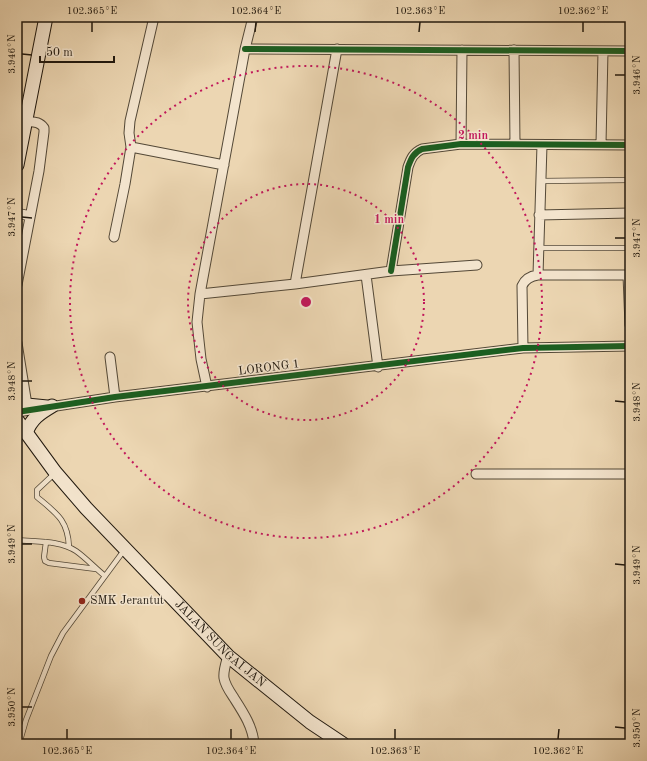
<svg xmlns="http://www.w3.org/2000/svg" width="647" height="761" font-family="'Old Standard TT',serif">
	<rect width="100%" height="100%" fill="#ecd6b2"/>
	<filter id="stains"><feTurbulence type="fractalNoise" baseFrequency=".005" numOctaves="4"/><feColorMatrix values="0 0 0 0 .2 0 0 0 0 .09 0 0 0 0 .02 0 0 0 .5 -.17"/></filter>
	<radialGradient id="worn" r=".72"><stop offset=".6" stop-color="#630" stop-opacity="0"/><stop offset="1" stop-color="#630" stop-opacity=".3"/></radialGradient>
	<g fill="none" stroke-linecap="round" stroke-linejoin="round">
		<!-- lane casing -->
		<g stroke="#534837" stroke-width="6">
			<path id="lane" d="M540 181 630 180
				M538 248H630
				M54 474 37 490V497C56 513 68 520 69 547
				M17 540C35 542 60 540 76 551 86 558 95 568 105 576
				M46 542 44 557 45 561 49 563 96 569
				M19 744 26 720 51 656 63 633 125 549"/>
		</g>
		<!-- street casing -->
		<g stroke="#534837" stroke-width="11">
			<path id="street" d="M154 17 130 121 129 133 131 147 224 165
				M245 49 630 51
				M514 50 515 144
				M461 144 462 50
				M601 144 603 51
				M17 213 30 216
				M539 215 630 213
				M114 237 125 184 131 147
				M391 271 408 167C411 159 413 153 422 149L461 144 630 145
				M366 275 378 367
				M538 275 542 145
				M628 275 630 325
				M295 284 337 49
				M17 285 39 171 44 132V128C39 121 33 122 25 121
				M200 294 295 284 391 271 477 265
				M17 343 27 405
				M523 348 522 286C525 279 530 276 538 275H630
				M110 357 115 397
				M207 387 201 359 197 322 200 294 245 49 253 17
				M17 412 115 397 523 348 630 346
				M476 474H630
				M228 656C226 663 223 671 224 678 225 685 230 692 234 698 243 712 253 727 254 744"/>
		</g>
		<!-- secondary casing -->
		<g stroke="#20180e" stroke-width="15">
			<g id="secondary">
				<path d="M17 165 46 17"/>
				<path d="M17 402 27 405 47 407"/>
				<path id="s1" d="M17 420 55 472 86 508 228 656 310 722 343 744"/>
				<path d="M26 433C31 419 40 413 52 406"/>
			</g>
		</g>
		<!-- lane -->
		<use href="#lane" stroke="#f3e4cd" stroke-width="4.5"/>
		<!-- street -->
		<use href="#street" stroke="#f3e4cd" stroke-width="9"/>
		<!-- secondary -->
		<use href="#secondary" stroke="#f3e4cd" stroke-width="13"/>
		<!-- cycleway casing -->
		<g stroke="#f3e4cd" stroke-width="8">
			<path id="cycleway" d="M245 49 630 51
				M391 271 408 167C411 159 413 153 422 149L461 144 630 145
				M17 412 115 397 523 348 630 346"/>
		</g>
		<!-- cycleway -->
		<use href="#cycleway" stroke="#1b5e20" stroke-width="6"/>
	</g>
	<!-- ticks -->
	<path fill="none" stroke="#20180e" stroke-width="1.5" d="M92 32V22M255 32 256 22M419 32 420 22M583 32V22M22 54 32 55M615 75H625M22 217 32 218M615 238H625M22 381H32M615 401 625 402M22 544H32M615 564 625 565M22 707H32M615 727 625 728M67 739V729M231 739V729M395 739V729M558 739 559 729"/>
	<!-- distance rings -->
	<g fill="none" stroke="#c2185b" stroke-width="2" stroke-dasharray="2 4">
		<circle cx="306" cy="302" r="118"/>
		<circle cx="306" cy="302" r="236"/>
	</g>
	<!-- markers -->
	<circle fill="#8f2418" stroke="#f3e4cd" stroke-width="1.5" cx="82" cy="601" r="4"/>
	<g text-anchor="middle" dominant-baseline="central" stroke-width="3" stroke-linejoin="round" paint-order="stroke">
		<!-- street labels -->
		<g font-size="12" fill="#20180e" stroke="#f3e4cd">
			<text transform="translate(269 368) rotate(-7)">LORONG 1</text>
			<text stroke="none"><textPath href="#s1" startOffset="303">JALAN SUNGAI JAN</textPath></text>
		</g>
		<!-- poi labels -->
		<g font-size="12" fill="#20180e" stroke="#f3e4cd" text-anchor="start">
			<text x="90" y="601">SMK Jerantut</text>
		</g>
	</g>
	<circle cx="306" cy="302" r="6" fill="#c2185b" stroke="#f3e4cd" stroke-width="2"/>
	<g font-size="12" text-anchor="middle" font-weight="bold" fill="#c2185b" stroke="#f3e4cd" stroke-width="3" stroke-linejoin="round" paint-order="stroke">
		<text x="473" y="139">2 min</text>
		<text x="389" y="223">1 min</text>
	</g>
	<!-- margin -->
	<rect width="647" height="761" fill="none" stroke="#ecd6b2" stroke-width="44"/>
	<!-- scale -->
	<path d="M40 56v6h74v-6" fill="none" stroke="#20180e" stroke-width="2"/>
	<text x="46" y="56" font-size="12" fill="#20180e" stroke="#f3e4cd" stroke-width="3" paint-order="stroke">50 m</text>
	<rect x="22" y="22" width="603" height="717" fill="none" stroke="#20180e" stroke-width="1.5"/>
	<g font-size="10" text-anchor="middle" fill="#20180e">
		<text x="92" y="14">102.365°E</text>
		<text x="256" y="14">102.364°E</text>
		<text x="420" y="14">102.363°E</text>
		<text x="583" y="14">102.362°E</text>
		<text transform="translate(11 54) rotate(-90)" y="4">3.946°N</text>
		<text transform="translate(636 75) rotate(-90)" y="4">3.946°N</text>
		<text transform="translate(11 217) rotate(-90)" y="4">3.947°N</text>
		<text transform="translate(636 238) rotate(-90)" y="4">3.947°N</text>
		<text transform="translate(11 381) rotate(-90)" y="4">3.948°N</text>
		<text transform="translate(636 402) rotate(-90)" y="4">3.948°N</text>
		<text transform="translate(11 544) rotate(-90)" y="4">3.949°N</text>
		<text transform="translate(636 565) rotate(-90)" y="4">3.949°N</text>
		<text transform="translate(11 707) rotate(-90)" y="4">3.950°N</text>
		<text transform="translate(636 728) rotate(-90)" y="4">3.950°N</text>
		<text x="67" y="754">102.365°E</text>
		<text x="231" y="754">102.364°E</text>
		<text x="395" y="754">102.363°E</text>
		<text x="558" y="754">102.362°E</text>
	</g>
	<rect width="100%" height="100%" filter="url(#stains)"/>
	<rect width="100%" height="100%" fill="url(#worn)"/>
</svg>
